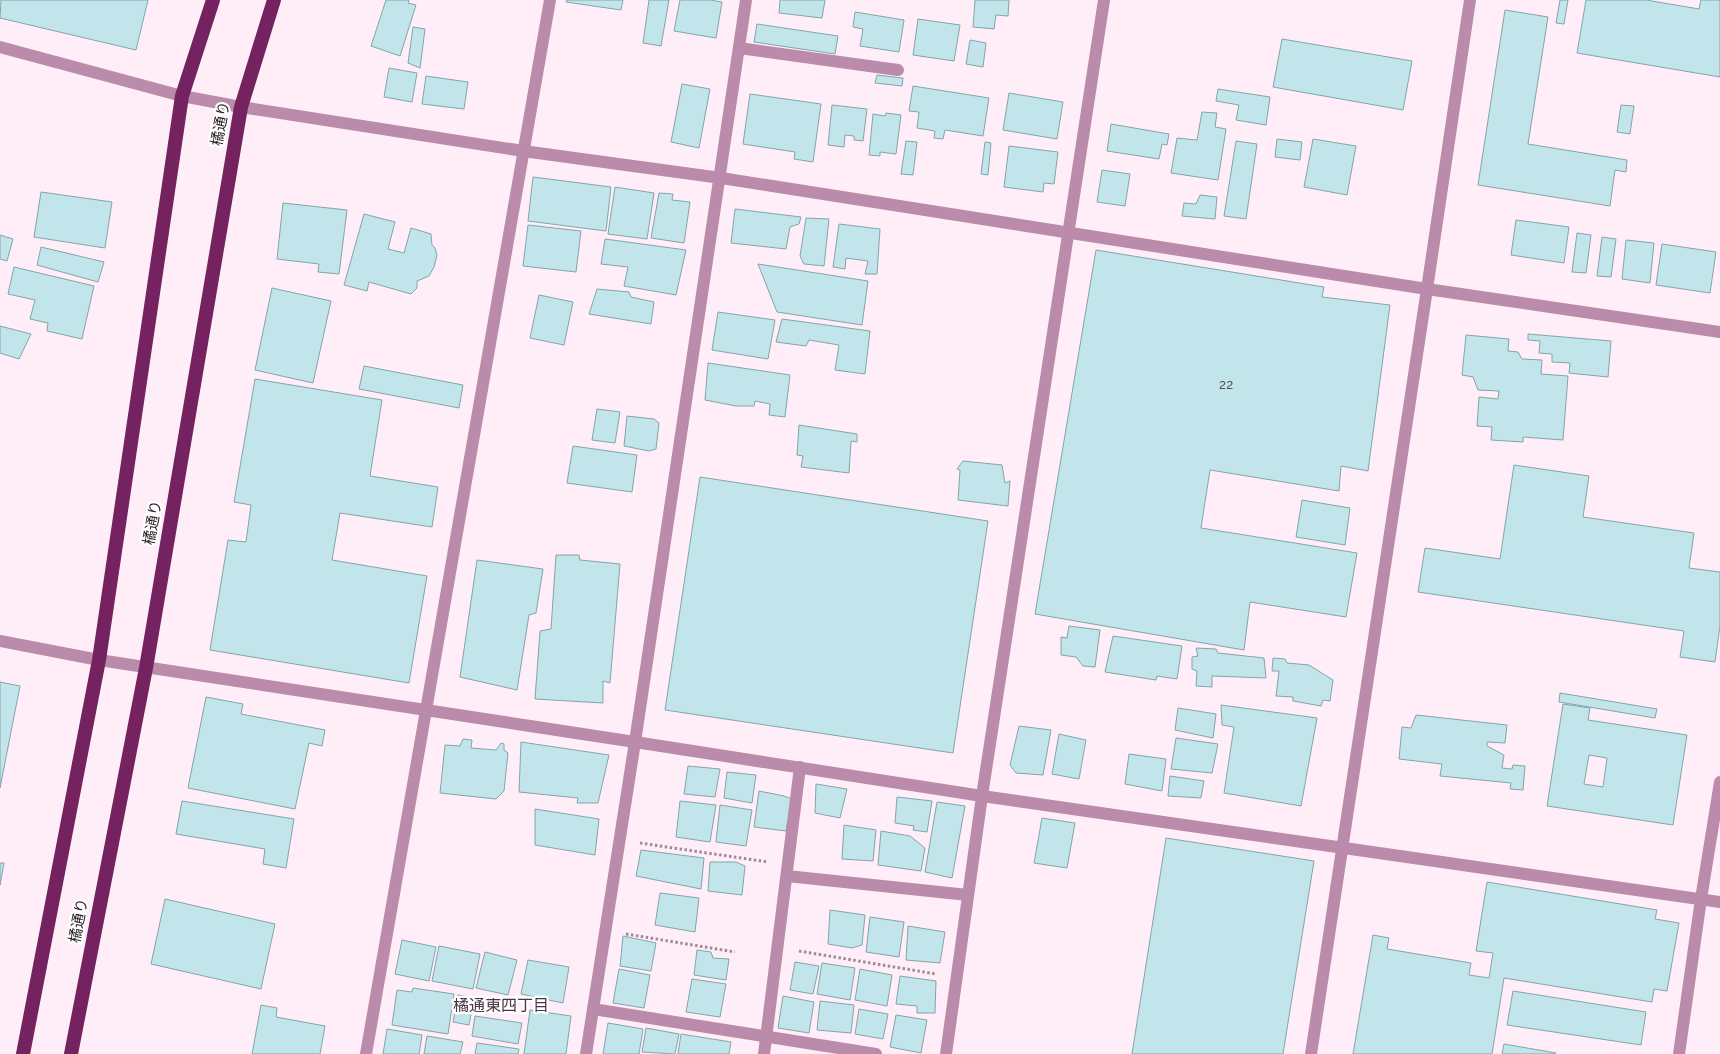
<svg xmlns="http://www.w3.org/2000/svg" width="1720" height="1054" font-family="Overpass,'Noto Sans JP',sans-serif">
	<rect width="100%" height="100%" fill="#ffeef8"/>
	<!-- building -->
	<path fill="#c1e5ea" stroke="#82a5a9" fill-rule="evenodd" d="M1 0H148L136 50 0 18Z
		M386 0H409L408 3 416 5 400 56 371 46Z
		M567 0H623L621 10 566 2Z
		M649 0H669L661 46 643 43Z
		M680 0H710L722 2 716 38 674 31Z
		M780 0H825L822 18 779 13Z
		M975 0H1009L1008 16 996 15 994 29 973 27Z
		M1560 0H1568L1564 24 1556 23Z
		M1586 0H1646L1699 9 1701 0H1720V77L1577 53Z
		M1505 10 1548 17 1528 144 1627 160 1626 172 1615 170 1610 206 1478 185Z
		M855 12 904 20 899 52 860 46 863 29 853 27Z
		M918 19 960 25 954 61 913 55Z
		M757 24 838 36 835 54 754 42Z
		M413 27 425 29 420 68 408 63Z
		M1282 39 1412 61 1403 110 1273 87Z
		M970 40 986 43 983 67 966 64Z
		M389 68 417 73 412 102 384 97Z
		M877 75 903 78 902 86 875 83Z
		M426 76 468 82 464 109 422 104Z
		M682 84 710 89 699 148 671 142Z
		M913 86 989 98 983 136 945 130 943 139 934 138 935 131 917 128 919 112 909 111Z
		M1218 89 1270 97 1266 125 1236 120 1239 105 1216 101Z
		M1009 93 1063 102 1057 139 1003 130Z
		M750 94 821 104 813 162 794 159 795 152 743 144Z
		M832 105 867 109 863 141 854 140V136L845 135 844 147 828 145Z
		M1621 105 1634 106 1630 134 1617 132Z
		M1202 112 1217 113 1215 127 1226 129 1218 180 1171 173 1177 138 1197 140Z
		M886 113 901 115 896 154 880 152V156L869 155 873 114 885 116Z
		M1111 124 1169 134 1167 145 1162 144 1159 159 1107 151Z
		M1277 139 1302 142 1300 160 1275 157Z
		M1313 139 1356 146 1347 195 1304 187Z
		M906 141 917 142 913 175 901 174Z
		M1236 141 1257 144 1246 219 1224 216Z
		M985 142 991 143 988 175 981 174Z
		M1009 146 1058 152 1054 184 1044 183 1043 192 1004 187Z
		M1102 170 1130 174 1125 206 1097 202Z
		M533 177 611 187 606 231 528 221Z
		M615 187 654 193 647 239 608 234Z
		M41 192 112 202 105 248 34 237Z
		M659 193 673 194 672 200 690 202 684 243 651 238Z
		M1200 195 1217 197 1215 219 1182 216 1184 203 1196 204Z
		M283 203 347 210 339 274 318 272 319 264 277 259Z
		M735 209 801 217 799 224 790 227 786 249 731 243Z
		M364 214 395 222 388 249 404 253 411 228 431 234 432 245 435 248 437 255 434 267 429 276 417 281V288L411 294 369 282 367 291 344 285Z
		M806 218 829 219 824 266 804 264 800 256Z
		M1516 220 1569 227 1564 263 1511 255Z
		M839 224 880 229 877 274H865L868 261 846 258 845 269 833 267Z
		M528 225 581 231 576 272 523 266Z
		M1577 233 1591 235 1586 273 1572 272Z
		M0 235 13 239 7 261 0 259Z
		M1602 237 1616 239 1611 277 1597 276Z
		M605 239 686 250 676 295 624 286 628 267 601 264Z
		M1626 240 1654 243 1650 283 1622 279Z
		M1662 244 1716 252 1710 293 1656 285Z
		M41 247 104 262 98 282 37 265Z
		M1096 250 1324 287 1322 297 1390 305 1368 471 1341 466 1339 491 1210 470 1201 528 1357 553 1346 617 1250 602 1244 650 1035 614Z
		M758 264 868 281 862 325 777 312Z
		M14 267 94 286 82 339 47 331 48 323 30 319 35 300 8 294Z
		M272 288 331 301 313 383 255 370Z
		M597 289 629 292 631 297 654 302 651 324 589 314Z
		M539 295 573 302 564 345 530 338Z
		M718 312 775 320 768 359 712 350Z
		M782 319 870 331 865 374 835 370 839 345 809 340 806 346 776 342Z
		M0 326 31 334 19 359 0 353Z
		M1528 334 1611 341 1608 377 1569 373 1570 363 1552 362V354L1539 353 1540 341 1528 340Z
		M1466 335 1509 339 1508 351 1518 352 1522 359 1542 360 1541 374 1568 376 1563 440 1523 437V442L1491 440 1492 427 1477 426 1479 397 1498 399 1499 391 1478 390 1473 377 1462 375Z
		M708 363 790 375 785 417 769 415 770 404 755 401 754 406H736L705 400Z
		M364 366 463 385 459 408 359 389Z
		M255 379 382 400 370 476 438 487 432 527 340 513 332 560 427 576 409 683 210 650 228 540 246 542 251 505 234 502Z
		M597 409 620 412 615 443 592 440Z
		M627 416 654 419 659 423 656 449 649 451 624 446Z
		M799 425 857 434V442L851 441 849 473 801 467 803 456 797 455Z
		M573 446 637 455 632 492 567 483Z
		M963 461 1002 465 1005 483 1010 481 1008 506 958 500 960 470 957 469Z
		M1514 465 1589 476 1583 517 1694 533 1689 568 1720 572V626L1715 662 1680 657 1684 631 1418 592 1425 548 1500 559Z
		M700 477 988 521 953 753 665 710Z
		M1302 500 1350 508 1345 545 1296 537Z
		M556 555H579L580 560 620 564 610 683 603 681V703L535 699 540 631 551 629Z
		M477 560 543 569 536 613 529 615 517 690 460 677Z
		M1069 626 1100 630 1095 667 1083 666 1076 657 1061 655V637L1067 638Z
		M1113 636 1182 646 1177 679 1157 676 1156 680 1105 672Z
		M1196 648 1216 649 1218 653 1264 658 1266 678 1212 676V687L1196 686 1197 671 1192 669V657L1198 656Z
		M1273 658 1285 659 1287 663 1309 665 1333 680 1330 701 1323 700 1321 706 1293 701V697L1276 696 1279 671H1272Z
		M0 682 20 686 0 788Z
		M1560 693 1657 709 1655 718 1559 702Z
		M206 697 243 704 241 714 325 730 322 746 309 743 295 809 188 788Z
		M1563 704 1590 708 1588 720 1687 735 1673 825 1547 806ZM1589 755 1607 758 1603 787 1584 784Z
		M1221 705 1317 718 1301 806 1224 793 1234 727 1222 725Z
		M1178 708 1216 714 1213 738 1175 730Z
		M1416 715 1507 725 1505 743 1487 742V746L1504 755 1502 768 1512 769 1513 765 1525 766 1523 790 1510 789 1511 783 1440 776 1442 764 1399 759 1402 727 1411 728Z
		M1019 726 1051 730 1043 775 1016 773 1010 765Z
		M1059 734 1086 740 1079 779 1052 774Z
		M1176 738 1218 744 1212 773 1171 769Z
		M463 739 472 740 471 748 496 750 501 743 504 744V750L508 753 504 791 496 799 440 793 445 745 460 746Z
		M521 742 609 755 598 803H577L578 798 519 792Z
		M1129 754 1166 759 1162 791 1125 784Z
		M688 766 720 769 715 797 684 794Z
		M727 772 756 775 752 803 724 798Z
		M1170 776 1204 781 1201 798 1168 796Z
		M816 784 847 789 840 818 815 813Z
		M759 791 784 796 792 799 786 831 754 827Z
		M897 797 932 801 927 832 913 830 914 826 895 823Z
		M182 801 294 819 286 868 263 864 265 849 176 834Z
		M680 801 716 805 710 842 676 837Z
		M937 802 965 806 952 878 925 872Z
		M720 805 752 810 746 846 716 842Z
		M535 809 599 819 595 855 535 845Z
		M1042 818 1075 823 1067 868 1034 863Z
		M844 825 876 830 873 861 842 859Z
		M881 831 910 836 925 848 921 871 878 865Z
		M1166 838 1314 861 1283 1054H1132Z
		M641 850 704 858 701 889 636 876Z
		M710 862H736L745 866 742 895 708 891Z
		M0 863H4L0 885Z
		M1487 882 1657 910 1655 919 1679 923 1667 991 1654 989 1652 1002 1504 978 1492 1054H1353L1373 935 1389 938 1387 949 1471 963 1469 975 1489 978 1493 953 1476 951Z
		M660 893 699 898 695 932 655 925Z
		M165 899 275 924 261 989 151 964Z
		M830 910 865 915 862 945 852 948 828 944Z
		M870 917 904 922 899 957 866 952Z
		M908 926 945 932 940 963 906 960Z
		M623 936 656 943 651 971 620 966Z
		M402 940 436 947 429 981 395 974Z
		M439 946 480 954 473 989 432 981Z
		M697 950 711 952 713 958 729 959 726 980 694 975Z
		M485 952 517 960 508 995 476 988Z
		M528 960 569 967 563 1003 521 994Z
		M795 962 819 966 813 994 790 990Z
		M822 963 855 968 850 1000 817 994Z
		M619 969 650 975 644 1008 613 1003Z
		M860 969 892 975 887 1006 855 1000Z
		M900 976 936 981 935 1013H917V1006L896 1004Z
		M692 979 726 984 720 1017 686 1012Z
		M413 988 454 994 448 1034 392 1025 397 990 412 992Z
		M1513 991 1646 1012 1641 1045 1507 1025Z
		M458 995 474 998 469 1025 453 1022Z
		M783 996 814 1002 809 1033 778 1028Z
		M820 1001 854 1005 851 1033 817 1030Z
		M261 1005 277 1008 276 1017 325 1026 320 1054H252Z
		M859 1009 888 1014 883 1039 855 1034Z
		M530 1010 571 1016 566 1054H524Z
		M896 1015 927 1020 921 1053 890 1047Z
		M475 1016 522 1023 518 1044 472 1036Z
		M608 1023 643 1029 639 1054H603Z
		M646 1028 679 1034 675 1054 642 1052Z
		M387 1029 422 1035 419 1054H383Z
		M681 1034 731 1042 729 1054H678Z
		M427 1036 463 1042 460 1054H424Z
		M477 1043 519 1049 518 1054H475Z
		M1504 1044 1556 1053 1555 1054H1502Z"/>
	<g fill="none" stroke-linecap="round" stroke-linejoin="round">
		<!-- path -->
		<path stroke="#9b8d95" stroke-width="3" stroke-dasharray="2.5 2.5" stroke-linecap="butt" d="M640 843 768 862
			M626 934 735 952
			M799 951 936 974"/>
		<!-- service -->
		<path stroke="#ba8bab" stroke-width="12" d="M739 48 898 70
			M593 1009 876 1054"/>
		<!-- minor -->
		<path stroke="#ba8bab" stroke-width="12" d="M0 641 99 660
			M635 742 982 796 1720 902
			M787 876 968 895
			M366 1054 550 0
			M586 1054 635 742 746 0
			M764 1054 800 767
			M946 1054 982 796 1104 0
			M1311 1054 1427 289
			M1679 1054 1701 899 1720 782"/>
		<!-- tertiary -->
		<path stroke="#ba8bab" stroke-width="12" d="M0 47 182 96 241 107 523 151 721 178 1427 289 1720 332
			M1427 289 1470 0
			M99 660 635 742"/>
		<!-- trunk -->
		<path stroke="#742360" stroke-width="14" d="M23 1054 99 660 182 96 213 0
			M71 1054 146 668 241 107 274 0"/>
	</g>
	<g text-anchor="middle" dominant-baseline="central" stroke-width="4.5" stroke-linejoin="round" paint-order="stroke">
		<!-- number labels -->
		<g font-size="12" fill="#4e5056">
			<text x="1226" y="386">22</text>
		</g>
		<!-- street labels -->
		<g font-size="15" fill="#281e24" stroke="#fff">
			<text transform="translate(222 124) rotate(-79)">橘通り</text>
			<text transform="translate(154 523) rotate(-80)">橘通り</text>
			<text transform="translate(80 921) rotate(-79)">橘通り</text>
		</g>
		<!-- neighbourhood labels -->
		<g font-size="16" fill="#4b3544" stroke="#fff">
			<text x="501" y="1007">橘通東四丁目</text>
		</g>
	</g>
</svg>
